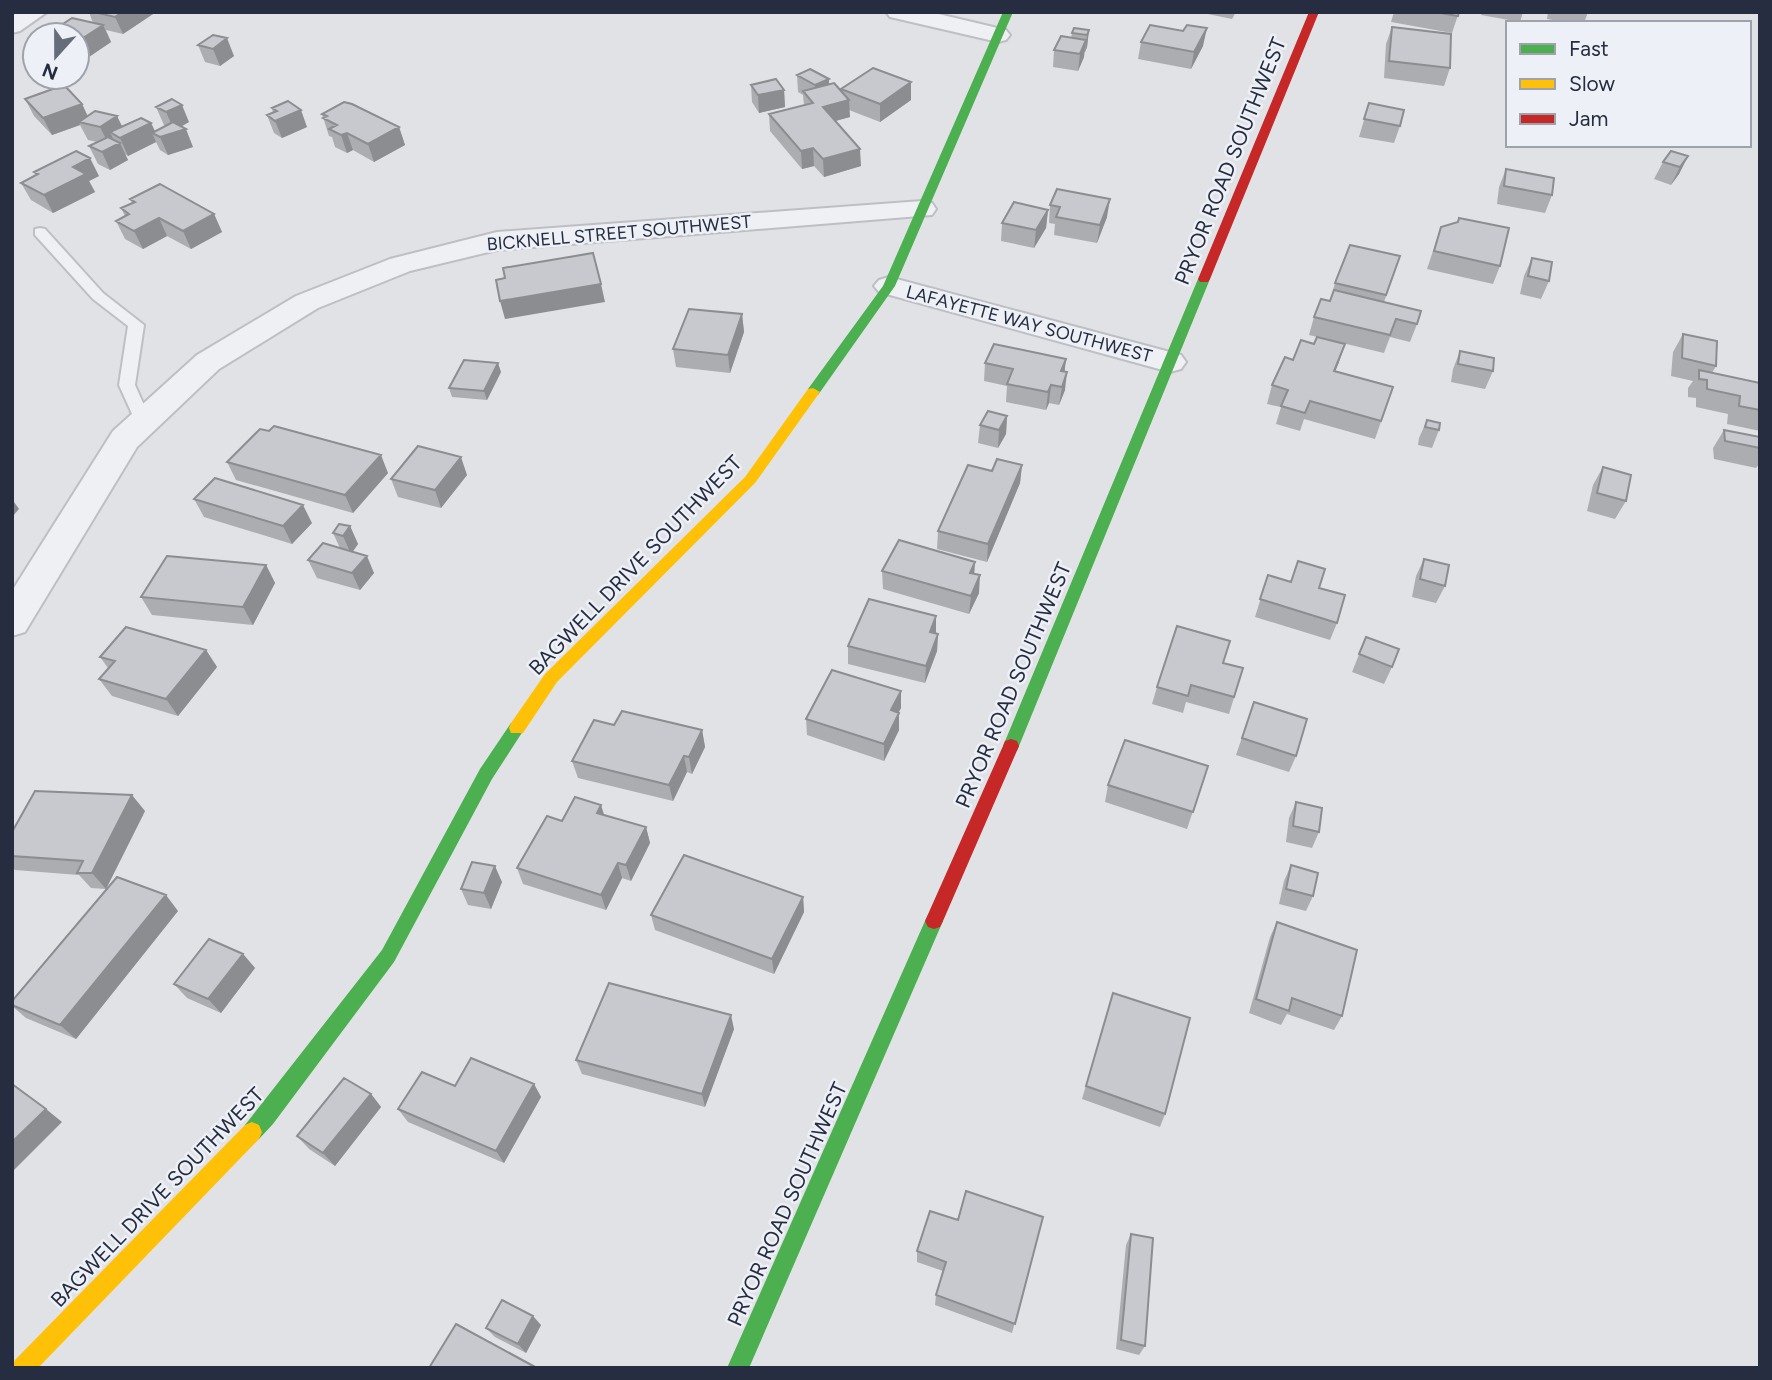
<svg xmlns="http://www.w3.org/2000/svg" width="1772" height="1380" font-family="Figtree,sans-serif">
	<rect width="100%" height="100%" fill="#e0e2e6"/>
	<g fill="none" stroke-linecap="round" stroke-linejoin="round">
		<!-- lane casing -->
		<g stroke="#bdbfc4" stroke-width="4">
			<path id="lane" d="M40 228 45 229 103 293 144 325 135 385 151 421 149 425H137L119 385 128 326 93 299 35 235V229Z"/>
		</g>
		<!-- street casing -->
		<g stroke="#bdbfc4" stroke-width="4">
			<path id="street" d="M18 12H47L20 31 12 33V16Z
				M886 12H930L1006 30 1010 35 1006 40 998 42 890 17Z
				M922 201 932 203 936 209 932 215 497 250 410 271 318 308 219 369 137 447 25 632 12 636V591L113 431 197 355 296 296 390 259 497 232Z
				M889 277 1181 355 1186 362 1181 369 1170 372 879 292 874 286 879 280Z"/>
		</g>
		<!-- lane -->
		<use href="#lane" fill="#eff0f3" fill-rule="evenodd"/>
		<!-- street -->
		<use href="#street" fill="#eff0f3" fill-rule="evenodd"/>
		<!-- fast -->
		<path fill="#4caf50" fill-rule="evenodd" d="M1003 12H1013L895 286 818 395H808V389L883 286Z
			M1204 275 1210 279 1019 746 1017 751H1005L1003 746 1198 279Z
			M517 722 523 723 525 728 492 779 394 962 273 1124 259 1139 252 1142 245 1139 242 1132 245 1125 382 950 480 769 511 723Z
			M934 913 940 915 943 921 749 1368H727L925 921 928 915Z"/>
		<!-- slow -->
		<path fill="#ffc107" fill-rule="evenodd" d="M813 388 820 392 755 483 557 682 523 733H511L509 728 511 723 545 674 745 477 808 389Z
			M252 1122 259 1125 262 1132 259 1139 38 1368H12L15 1360 245 1125Z"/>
		<!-- jam -->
		<path fill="#c62828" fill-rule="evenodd" d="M1309 12H1319L1210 279 1208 282H1200L1198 279Z
			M1011 739 1017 741 1019 746 943 921 940 927 934 929 928 927 925 921 1003 746 1005 741Z"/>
	</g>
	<!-- wall -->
	<path fill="#abadb1" d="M89 12H156L123 34 106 30 111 42 77 65V35L93 23Z
		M1198 12H1236L1232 19Z
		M1394 12H1459L1452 33 1391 22Z
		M1482 12H1523L1520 22 1481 15Z
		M1548 12H1588L1584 23H1569L1547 19Z
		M1392 27 1450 68 1444 86 1384 78 1386 44Z
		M1089 30 1087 47 1085 52H1084V57L1078 71 1053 67 1054 50 1071 38 1072 33Z
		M213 35 234 56 220 66 205 62 198 45Z
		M1141 42 1203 46 1191 69 1138 59Z
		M797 75 829 79V85L841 91V89L911 100 880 122 849 110 850 117 836 121 861 166 824 177 814 166 802 169 770 131 769 114 804 105 803 95 798 92Z
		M751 85 784 90 785 107 759 113 752 102Z
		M25 99 82 104 88 116H117L122 126 151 123 155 131 166 126 164 125 156 107 189 122 181 127 193 147 168 155 160 150 156 142 128 156 125 154 128 160 110 170 98 164 89 146 97 142 88 140 80 125 52 135 34 116Z
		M1369 103 1400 126 1394 143 1359 137Z
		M272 108 307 127 282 138 274 133 267 115 273 113Z
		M322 114 399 127 405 145 374 162 353 150 347 153 335 147 332 137 329 136Z
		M1688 156 1679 174 1671 185 1654 179 1663 162Z
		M1506 169 1552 195 1545 213 1497 204 1499 187Z
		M34 172 99 176 89 181 95 192 53 213 31 200 21 183 36 175Z
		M130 199 214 214 222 232 191 249 167 236 143 249 125 239 116 221 125 216 121 208 132 203Z
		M1050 205 1107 217 1097 243 1054 235 1055 224 1049 223Z
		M1048 210 1046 228 1034 248 1001 241 1002 223Z
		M1441 227 1500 266 1493 284 1427 269Z
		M1400 256 1384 302 1417 324 1410 342 1390 337 1384 353 1309 335 1314 317 1330 301 1335 283Z
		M1532 258 1549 281 1541 299 1520 294 1524 276Z
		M742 314 744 332 730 373 676 367 673 349Z
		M1683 334 1716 366 1712 373 1760 383V431L1727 424 1728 414 1696 407V398L1688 397V388L1693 381 1671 376 1673 352Z
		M1460 351 1493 371 1485 389 1451 382 1453 369Z
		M1066 359 1064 372 1065 390 1059 405 1049 403 1046 410 1006 402 1007 386 984 381 985 363Z
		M1293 360 1339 362 1335 371 1393 387 1375 439 1304 419 1300 431 1276 424 1281 407 1267 404 1272 385Z
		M501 372 487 400 452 397 449 388Z
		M1007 416 1006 434 998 448 978 443 980 425Z
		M1427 420 1439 430 1432 448 1418 445 1419 438Z
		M1724 430 1760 437V463L1756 468 1714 459 1713 448Z
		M227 462 388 473 353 513 236 480Z
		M1022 465 1020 483 987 562 937 549 938 531 992 471Z
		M1603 467 1626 501 1615 519 1587 511 1593 485Z
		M467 475 441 508 398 497 391 479Z
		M194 499 312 523 292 544 204 517Z
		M350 526 358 544 353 551 374 573 360 590 317 578 308 560 340 548 333 533Z
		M1424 559 1445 586 1436 603 1412 597 1416 576Z
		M266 565 275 583 253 625 152 615 141 597Z
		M882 571 975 574 979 593 969 614 883 589Z
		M1268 575 1291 582 1319 588 1337 623 1330 640 1255 617Z
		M936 633 938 634 937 651 925 683 848 664V646Z
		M1366 637 1392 667 1384 684 1352 672Z
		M206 650 217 667 178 716 112 696 99 679 108 668 100 657Z
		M1223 663 1243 668 1229 714 1186 702 1183 713 1152 704 1157 687Z
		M1254 702 1296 756 1289 772 1236 755Z
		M901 708 898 713 899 730 884 761 807 735 806 719Z
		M614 725 702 730 705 747 692 774 687 772 673 801 578 778 572 761Z
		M1208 766 1187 829 1105 802 1108 785Z
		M1296 802 1319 832 1312 848 1286 842 1289 818Z
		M145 811 106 889 91 888 79 875 15 870 12 867V832Z
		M604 815 646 827 650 843 631 881 622 878 606 910 523 884 517 868 562 821Z
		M1291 865 1313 896 1306 911 1279 904 1284 881Z
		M502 882 491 909 468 905 461 889Z
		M803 897 804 912 774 974 655 930 651 915Z
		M178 911 76 1039 26 1018 12 1006V1001Z
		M1277 922 1342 1016 1334 1030 1287 1014 1281 1025 1249 1013 1270 937Z
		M243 954 255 968 221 1013 187 998 174 984Z
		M1113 993 1165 1114 1160 1127 1082 1099Z
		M734 1029 705 1107 582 1074 576 1060Z
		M534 1084 541 1097 504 1163 408 1122 398 1109 455 1086Z
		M371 1094 381 1107 335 1166 309 1149 297 1136Z
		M1043 1217 1012 1333 935 1305 936 1295 943 1271 917 1262V1251L958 1220Z
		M1131 1234 1145 1346 1139 1355 1116 1349 1126 1245Z
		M541 1325 526 1353 495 1337 486 1328Z"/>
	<!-- shaded-wall -->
	<path fill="#8b8d90" d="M122 12H156L123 34 115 17Z
		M103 25 111 42 77 65V42Z
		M1207 28 1203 46 1191 69 1194 52Z
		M1089 30 1087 47 1085 52 1087 35Z
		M227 38 234 56 220 66 213 49Z
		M1086 40 1084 57 1078 71 1080 54Z
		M829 79V97L816 103 815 85Z
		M911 82V100L880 122V104Z
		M784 90 785 107 759 113 758 95Z
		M849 100 850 117 823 124V107Z
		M82 104 90 122H79L80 125 52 135 43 118Z
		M182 105 189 122 174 130 166 112Z
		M301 110 307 127 282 138 275 121Z
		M117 116 125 133 110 132 114 141 109 145 100 127Z
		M151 123 157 136 152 133 156 142 128 156 120 138Z
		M399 127 405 145 374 162 368 144Z
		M186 129 193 147 168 155 160 137Z
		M347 133 353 150 347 153 341 135Z
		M120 143 128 160 110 170 102 152Z
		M813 148 814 166 802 169 801 151Z
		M860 149 861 166 824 177 823 159Z
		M1688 156 1679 174 1671 185 1680 167Z
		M90 158 99 176 89 181 95 192 53 213 44 195 73 167Z
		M1110 199 1107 217 1097 243 1100 225Z
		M1048 210 1046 228 1034 248 1036 230Z
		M214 214 222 232 191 249 183 231Z
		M159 218 167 236 143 249 134 231Z
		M601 284 605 302 505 319 500 301Z
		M742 314 744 332 730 373 728 355Z
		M1345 344 1339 362 1328 389 1334 371Z
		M1066 359 1064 377 1061 371Z
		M498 363 501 372 487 400 484 391Z
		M1067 372 1065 390 1059 405 1062 387Z
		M1051 385 1049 403 1046 410 1048 392Z
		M1007 416 1006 434 998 448 999 430Z
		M381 455 388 473 353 513 345 495Z
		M461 457 467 475 441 508 435 490Z
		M1022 465 1020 483 987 562 988 544Z
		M12 499 19 509 12 517Z
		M303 505 312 523 292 544 283 526Z
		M350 526 358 544 351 554 343 536Z
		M367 556 374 573 360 590 352 573Z
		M975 562 974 579 970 573Z
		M266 565 275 583 253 625 243 607Z
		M980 575 979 593 969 614 971 596Z
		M936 616V633L930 632Z
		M938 634 937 651 925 683 926 666Z
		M206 650 217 667 178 716 166 699Z
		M901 691V708L891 727V710Z
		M899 713V730L884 761V744Z
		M702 730 705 747 692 774 689 757Z
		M684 756 687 772 673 801 669 785Z
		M132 795 145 811 106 889 92 873Z
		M601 805 606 821 597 813Z
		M646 827 650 843 631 881 626 865Z
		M618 863 622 878 606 910 601 895Z
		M495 866 502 882 491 909 484 893Z
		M166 895 178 911 76 1039 60 1025Z
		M803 897 804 912 774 974 772 959Z
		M243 954 255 968 221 1013 208 999Z
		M731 1015 734 1029 705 1107 702 1094Z
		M534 1084 541 1097 504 1163 496 1151Z
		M371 1094 381 1107 335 1166 323 1153Z
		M46 1109 62 1122 12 1172V1142Z
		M533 1316 541 1325 526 1353 518 1344Z"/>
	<!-- building -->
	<path fill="#c7c9ce" stroke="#8b8d90" stroke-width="2" d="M94 12H122L115 17Z
		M1435 12H1459L1458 16Z
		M72 18 103 25 77 42V35H46Z
		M1150 25 1183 31 1187 25 1207 28 1194 52 1141 42Z
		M1392 27 1451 34 1450 68 1389 61Z
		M1074 28 1089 30 1087 35 1072 33Z
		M213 35 227 38 213 49 198 45Z
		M1061 36 1086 40 1080 54 1054 50Z
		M873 68 911 82 880 104 841 89Z
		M810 69 829 79 815 85 797 75Z
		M776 79 784 90 758 95 751 85Z
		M834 83 849 100 823 107 860 149 823 159 813 148 801 151 769 114 813 103 803 91Z
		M64 85 82 104 43 118 25 99Z
		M172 99 182 105 166 112 156 107Z
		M288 101 301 110 275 121 267 115 277 111 272 108Z
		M344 102 352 104 399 127 368 144 347 133 341 135 329 129 337 125 323 118 327 116 322 114Z
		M1369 103 1404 110 1400 126 1364 119Z
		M95 111 117 116 100 127 79 122Z
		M141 118 151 123 120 138 110 132Z
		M173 122 186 129 160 137 152 133Z
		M108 137 120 143 102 152 89 146Z
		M76 151 90 158 73 167 86 174 44 195 21 183 38 174 34 172Z
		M1671 151 1688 156 1680 167 1663 162Z
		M1506 169 1554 178 1552 195 1504 186Z
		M160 184 214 214 183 231 159 218 134 231 116 221 129 214 121 208 135 202 130 199Z
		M1057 189 1110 199 1100 225 1056 217 1060 207 1050 205Z
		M1014 202 1048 210 1036 230 1002 223Z
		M1459 218 1509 228 1500 266 1434 251 1441 227 1458 222Z
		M1350 245 1400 256 1386 295 1335 283Z
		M593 253 601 284 500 301 496 280 505 278 503 268Z
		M1532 258 1552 262 1549 281 1528 276Z
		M1334 290 1421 311 1417 324 1396 319 1390 335 1314 317 1321 299 1330 301Z
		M689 309 742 314 728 355 673 349Z
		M1683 334 1717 341 1716 366 1682 358Z
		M1317 337 1345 344 1334 371 1393 387 1381 421 1310 401 1305 413 1281 406 1288 390 1272 385 1285 357 1293 360 1301 340 1314 344Z
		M994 344 1066 359 1061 371 1067 372 1062 387 1051 385 1048 392 1007 384 1013 369 985 363Z
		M1460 351 1494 358 1493 371 1458 364Z
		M464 360 498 363 484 391 449 388Z
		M1699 370 1760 383V410L1739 406 1740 396 1707 389V380L1699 379Z
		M988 411 1007 416 999 430 980 425Z
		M1427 420 1440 423 1439 430 1425 427Z
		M274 426 381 455 345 495 227 462 260 429 269 431Z
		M1724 430 1760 437V448L1725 441Z
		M418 446 461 457 435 490 391 479Z
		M997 459 1022 465 988 544 938 531 968 465 992 471Z
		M1603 467 1631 475 1626 501 1597 493Z
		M215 478 303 505 283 526 194 499Z
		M339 524 350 526 343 536 333 533Z
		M899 540 975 562 970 573 980 575 971 596 882 571Z
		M323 543 367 556 352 573 308 560Z
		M167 556 266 565 243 607 141 597Z
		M1424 559 1449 565 1445 586 1420 579Z
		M1298 561 1325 569 1319 588 1345 595 1337 623 1260 599 1268 575 1291 582Z
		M869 599 936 616 930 632 938 634 926 666 848 646Z
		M1177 626 1230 641 1223 663 1243 668 1234 697 1191 685 1188 696 1157 687Z
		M126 627 206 650 166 699 99 679 115 661 100 657Z
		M1366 637 1399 649 1392 667 1359 654Z
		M832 670 901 691 891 710 899 713 884 744 806 719Z
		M1254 702 1307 719 1296 756 1242 738Z
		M622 711 702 730 689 757 684 756 669 785 572 761 594 720 614 725Z
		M1125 740 1208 766 1193 812 1108 785Z
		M35 791 132 795 92 873H77L83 861 12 856V832Z
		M575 797 601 805 597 813 646 827 626 865 618 863 601 895 517 868 547 816 562 821Z
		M1296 802 1322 808 1319 832 1293 826Z
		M684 855 803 897 772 959 651 915Z
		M472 862 495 866 484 893 461 889Z
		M1291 865 1318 873 1313 896 1286 889Z
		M117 877 166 895 60 1025 12 1005V1001Z
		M1277 922 1357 950 1342 1016 1292 998 1289 1011 1256 999Z
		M209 939 243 954 208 999 174 984Z
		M609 983 731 1015 702 1094 576 1060Z
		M1113 993 1190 1018 1165 1114 1086 1086Z
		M471 1058 534 1084 496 1151 398 1109 422 1072 455 1086Z
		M344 1078 371 1094 323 1153 297 1136Z
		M12 1084 46 1109 12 1142Z
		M966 1191 1043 1217 1015 1324 936 1295 946 1262 917 1251 930 1211 958 1220Z
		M1131 1234 1153 1238 1145 1346 1121 1340Z
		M502 1300 533 1316 518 1344 486 1328Z
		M456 1324 537 1368H429Z"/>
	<g text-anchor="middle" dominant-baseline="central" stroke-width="5" stroke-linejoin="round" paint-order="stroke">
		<!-- far-street labels -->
		<g font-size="18" fill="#262d40" stroke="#edf0f6">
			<text transform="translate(619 233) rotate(-5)">BICKNELL STREET SOUTHWEST</text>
			<text transform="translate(1029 324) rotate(15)">LAFAYETTE WAY SOUTHWEST</text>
		</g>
		<!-- street labels -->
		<g font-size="21" fill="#262d40" stroke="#edf0f6">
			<text transform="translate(1230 161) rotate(-68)">PRYOR ROAD SOUTHWEST</text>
			<text transform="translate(635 565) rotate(-46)">BAGWELL DRIVE SOUTHWEST</text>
			<text transform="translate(1013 685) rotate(-67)">PRYOR ROAD SOUTHWEST</text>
			<text transform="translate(157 1197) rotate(-46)">BAGWELL DRIVE SOUTHWEST</text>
			<text transform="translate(787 1204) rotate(-66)">PRYOR ROAD SOUTHWEST</text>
		</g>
	</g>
	<!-- border -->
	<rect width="1772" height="1380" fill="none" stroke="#262d40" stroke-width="28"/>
	<!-- legend -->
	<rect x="1506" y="21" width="245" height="126" fill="#edf0f6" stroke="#9da2ad" stroke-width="2"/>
	<rect x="1520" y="44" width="35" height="10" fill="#4caf50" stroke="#9da2ad" stroke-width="2"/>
	<text x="1569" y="56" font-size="21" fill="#262d40">Fast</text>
	<rect x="1520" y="79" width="35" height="10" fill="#ffc107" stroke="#9da2ad" stroke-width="2"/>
	<text x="1569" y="91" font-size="21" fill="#262d40">Slow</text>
	<rect x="1520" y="114" width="35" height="10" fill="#c62828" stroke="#9da2ad" stroke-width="2"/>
	<text x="1569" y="126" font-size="21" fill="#262d40">Jam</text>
	<!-- north arrow -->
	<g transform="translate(56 56) rotate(201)"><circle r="33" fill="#edf0f6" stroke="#9da2ad" stroke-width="2"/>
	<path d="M0-5L12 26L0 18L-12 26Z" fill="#676c7a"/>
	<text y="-10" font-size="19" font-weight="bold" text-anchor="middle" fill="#262d40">N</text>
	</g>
</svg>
